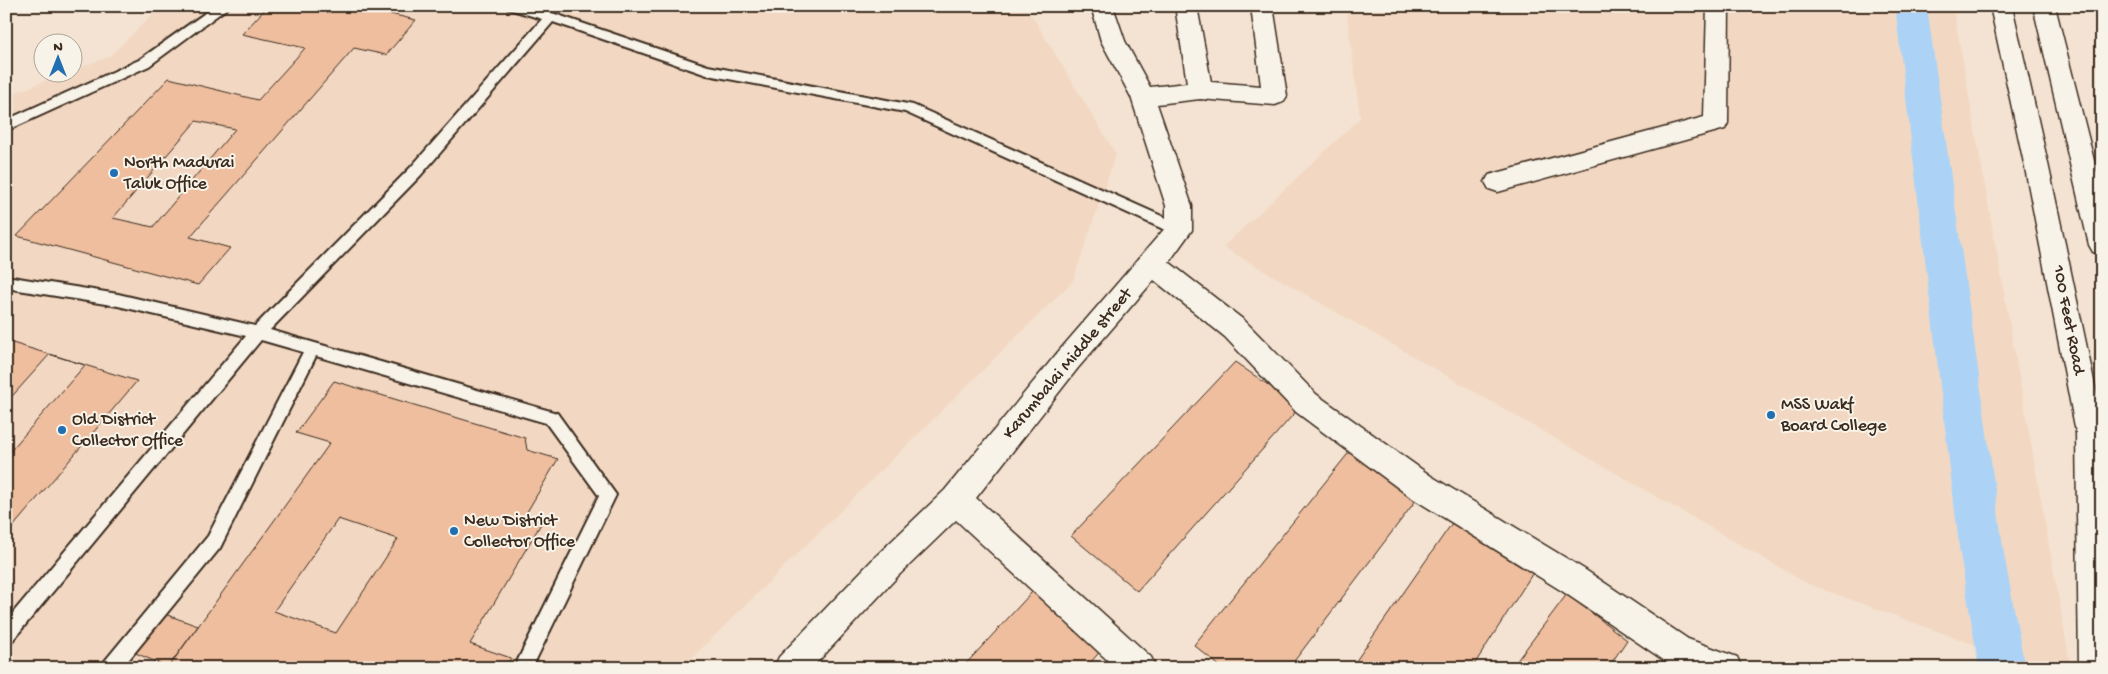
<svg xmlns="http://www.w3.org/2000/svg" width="2108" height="674" font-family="'Gochi Hand',sans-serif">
	<rect width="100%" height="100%" fill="#f4e3d2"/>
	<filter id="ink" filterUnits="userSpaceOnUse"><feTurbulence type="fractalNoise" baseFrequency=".02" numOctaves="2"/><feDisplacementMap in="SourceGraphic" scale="10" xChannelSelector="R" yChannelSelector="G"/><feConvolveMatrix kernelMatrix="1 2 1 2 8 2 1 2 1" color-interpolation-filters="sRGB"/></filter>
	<g filter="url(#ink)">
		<!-- built -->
		<path fill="#f2d8c2" d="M161 6H1026L1116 154 1073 281 682 668H6V96L66 73 72 72 73 70 110 56Z
			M1346 6H1953L2071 668H2038L1808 584 1223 247 1360 118Z"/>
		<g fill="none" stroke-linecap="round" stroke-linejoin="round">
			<!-- canal -->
			<path fill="#acd3f6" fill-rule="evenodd" d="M1895 6H1927L2004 554 2025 668H1979L1960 554Z"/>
		</g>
		<!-- building -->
		<path fill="#eebe9e" stroke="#3b2a1e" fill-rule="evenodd" d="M268 6H356L416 20 386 55 354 48 190 237 230 248 198 285 17 236 169 78 258 100 305 48 242 34ZM196 121 235 129 153 227 113 218Z
			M6 341 137 381 6 535V456L85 365 50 354 6 403Z
			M1235 362 1300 407 1137 591 1071 536Z
			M334 381 525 438 527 450 558 459 524 517 542 522 470 644 511 658 505 668H246L234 664 232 668H168L330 443 296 433ZM338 519 398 539 336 633 274 611Z
			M1355 445 1423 491 1289 668H1222L1194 645Z
			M1457 516 1536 568 1472 668H1351Z
			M1033 591 1102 649 1086 668H962Z
			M1567 594 1627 640 1608 668H1515L1513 666Z
			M148 608 198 626 168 667 117 645Z"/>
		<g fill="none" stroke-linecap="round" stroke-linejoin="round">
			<!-- lane casing -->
			<g stroke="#3b2a1e" stroke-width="4">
				<path id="lane" d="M215 6H230L149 66 6 131V120L139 60Z
					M507 6H529L555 14 708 66 913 105 1184 226 1186 230 1184 234H1174L905 112 707 75 553 22 421 175 270 330 557 413 616 495 532 668H514L599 496 546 423 316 356 220 548 122 668H101L104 662 208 536 303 352 261 340 12 641 6 644V621L246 336 118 306 6 288V276L118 294 255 326 411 167 542 19 509 9Z"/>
			</g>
			<!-- street casing -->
			<g stroke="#3b2a1e" stroke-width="3">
				<path id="street" d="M1091 6H1113L1125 41 1150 87 1187 83 1175 6H1197L1211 82 1261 86 1251 6H1273L1287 96 1283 102 1275 105 1200 99 1157 104 1192 206V230L1169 262 1245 321 1316 394 1431 476 1584 569 1688 639 1737 657 1742 668H1678L1668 663 1562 591 1409 496 1296 412 1225 337 1154 280 1078 368 976 498 1151 657 1156 668H1116L956 520 898 576 812 668H774L779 657 876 556 945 490 1058 352 1166 227V206L1131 97 1101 41Z
					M1707 6H1729L1728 123 1725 129 1498 192 1489 189 1485 182 1489 175 1704 117Z"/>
			</g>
			<!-- secondary casing -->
			<g stroke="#3b2a1e" stroke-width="3">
				<path id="secondary" d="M1990 6H2012L2049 168 2102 419V668H2079L2076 432 2025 168Z
					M2033 6H2055L2102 192V255L2093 252 2089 245Z"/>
			</g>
			<!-- lane -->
			<use href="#lane" fill="#f7f3e8" fill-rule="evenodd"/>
			<!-- street -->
			<use href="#street" fill="#f7f3e8" fill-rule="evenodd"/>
			<!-- secondary -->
			<use href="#secondary" fill="#f7f3e8" fill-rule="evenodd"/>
		</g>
	</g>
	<!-- markers -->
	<g fill="#1f6fb2" stroke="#f7f3e8" stroke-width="2">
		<circle cx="114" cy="173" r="5"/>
		<circle cx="1771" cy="415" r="5"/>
		<circle cx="62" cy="430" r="5"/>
		<circle cx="454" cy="531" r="5"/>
	</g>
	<g text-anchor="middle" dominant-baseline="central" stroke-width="4" stroke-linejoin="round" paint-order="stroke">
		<!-- poi labels -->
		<g font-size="18" fill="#3b2a1e" stroke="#f7f3e8" text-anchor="start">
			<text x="124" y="163">North Madurai<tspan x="124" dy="21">Taluk Office</tspan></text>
			<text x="1781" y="405">MSS Wakf<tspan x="1781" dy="21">Board College</tspan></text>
			<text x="72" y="420">Old District<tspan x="72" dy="21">Collector Office</tspan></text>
			<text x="464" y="521">New District<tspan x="464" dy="21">Collector Office</tspan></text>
		</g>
		<!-- street labels -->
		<g font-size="18" fill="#3b2a1e" stroke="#f7f3e8">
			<text transform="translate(2068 320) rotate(79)">100 Feet Road</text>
			<text transform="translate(1068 364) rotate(-50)">Karumbalai Middle street</text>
		</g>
	</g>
	<!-- margin -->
	<rect width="2108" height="674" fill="none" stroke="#f7f3e8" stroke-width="25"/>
	<rect x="12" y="12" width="2083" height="649" fill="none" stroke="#3b2a1e" stroke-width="2" filter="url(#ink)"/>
	<!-- north arrow -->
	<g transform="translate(58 58)"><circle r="24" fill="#f7f3e8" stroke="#aca397"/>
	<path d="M0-4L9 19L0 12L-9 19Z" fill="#1f6fb2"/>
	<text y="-8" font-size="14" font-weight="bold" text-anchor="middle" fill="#3b2a1e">N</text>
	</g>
</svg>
